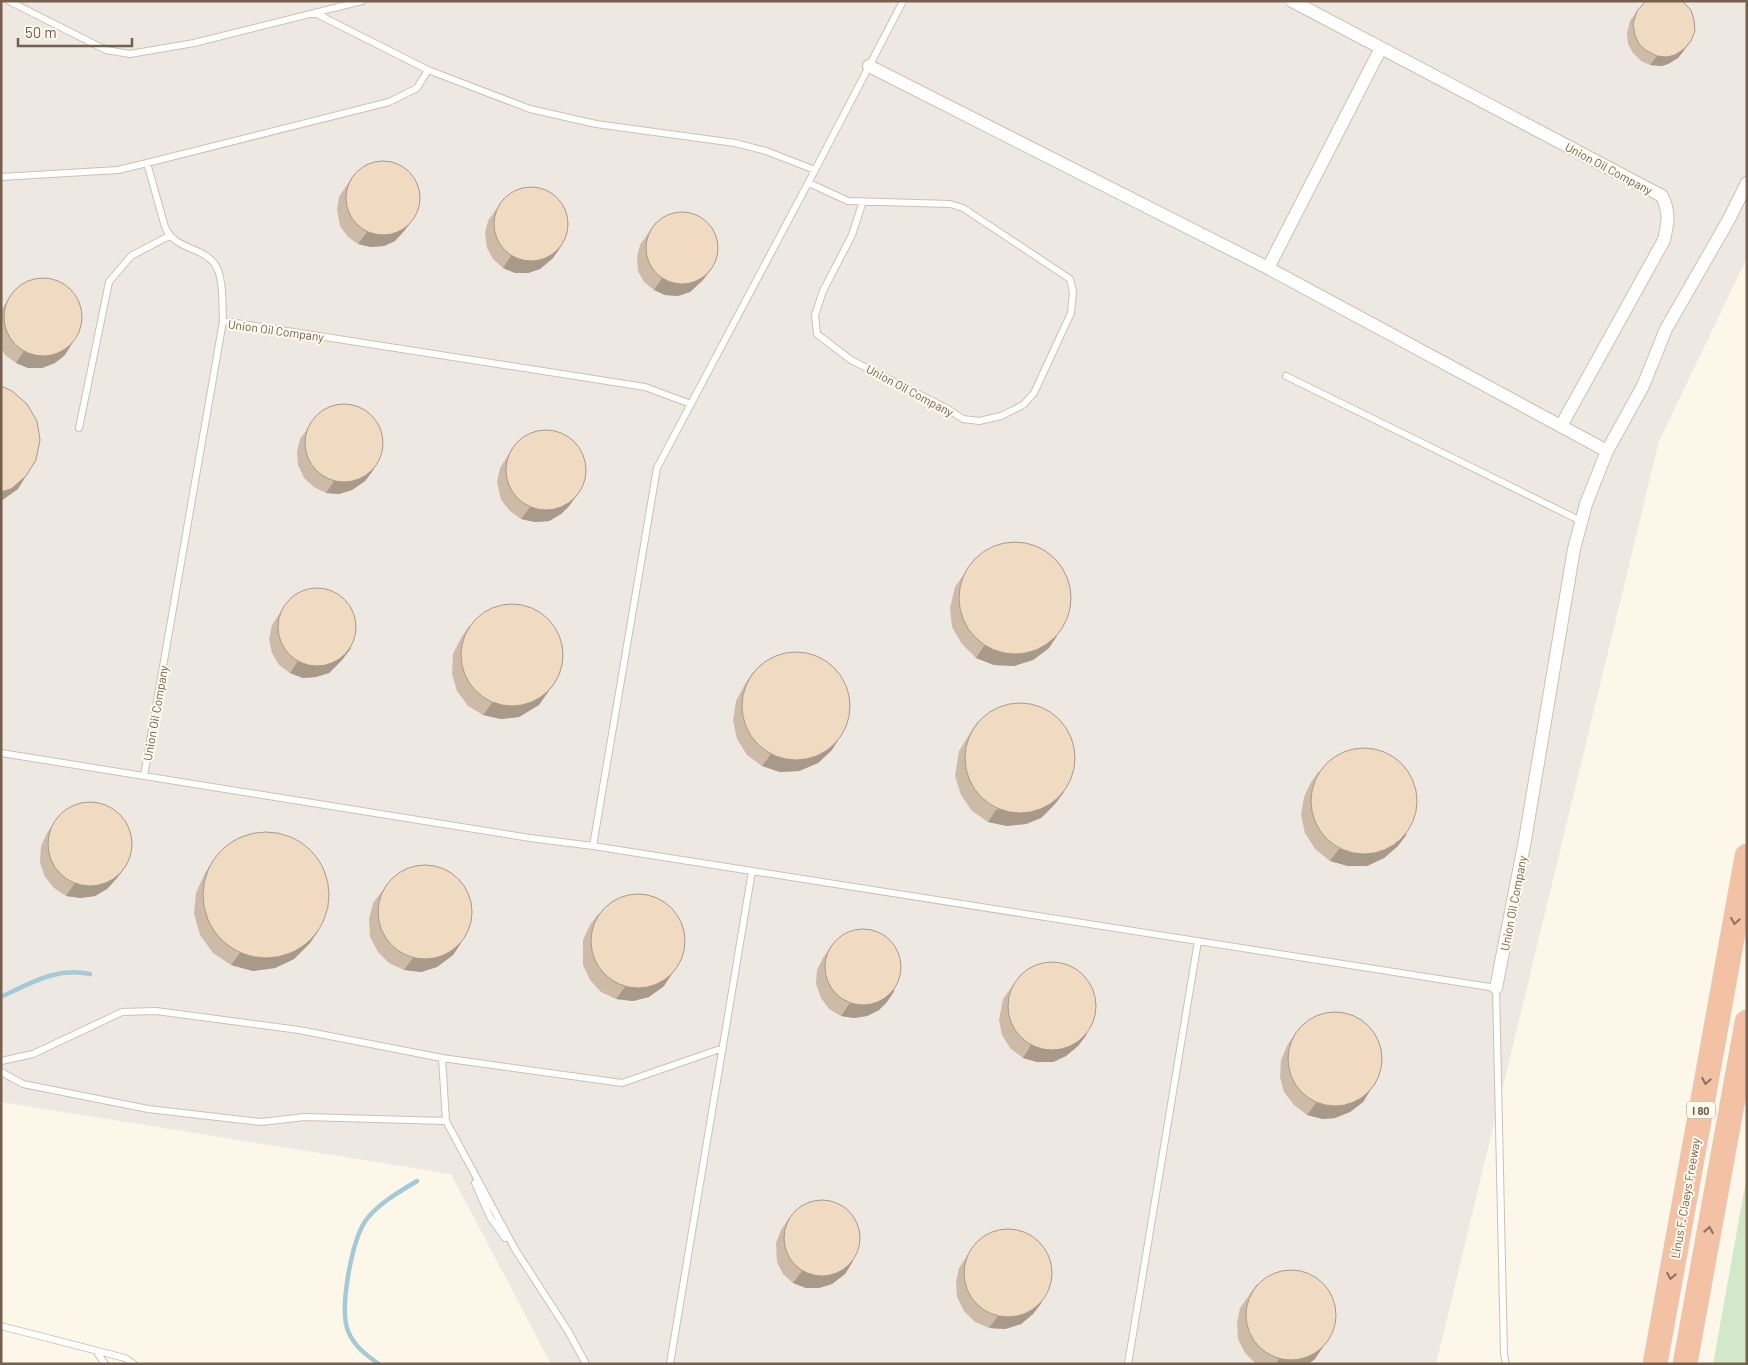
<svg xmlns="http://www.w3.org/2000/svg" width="1748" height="1365" font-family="Barlow,sans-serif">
	<rect width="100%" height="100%" fill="#fcf7e9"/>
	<!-- industrial -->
	<path fill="#ede9e2" d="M1 1H1747V258L1659 441 1436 1364H551L451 1174 1 1102Z"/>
	<!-- green -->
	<path fill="#d1e9c8" d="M1747 1175V1364H1713Z"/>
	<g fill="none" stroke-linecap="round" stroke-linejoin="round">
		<!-- stream -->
		<path stroke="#a5c9d6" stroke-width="4.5" d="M1 997C31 983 56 967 90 974
			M379 1364C366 1355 354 1346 348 1331 339 1308 352 1240 366 1220 379 1203 399 1192 417 1181"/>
		<!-- lane casing -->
		<g stroke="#cec0af" stroke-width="8">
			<path id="lane" d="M9 1 106 50 130 54 194 43 362 1
				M315 13 428 70 530 109 596 124 735 143 766 151 815 170
				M147 163 165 227C175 250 200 246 214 263 224 275 222 305 223 321
				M1 177 118 170 147 163 389 102 417 88 428 70
				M809 183 848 201 950 204 963 208 1070 279 1073 292 1071 313 1034 393 1023 405 1001 416 979 421 963 419 948 409 851 360 817 334 815 315 823 291 852 235 863 201
				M1286 376 1581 521
				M79 428 109 282 131 256 169 236
				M1 753 530 838 593 846 1496 988 1504 1354 1506 1364
				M144 776 223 321 645 387 691 404
				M593 846 657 468 815 170 903 1
				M1 1061 33 1054 122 1012 156 1011 299 1030 442 1058 622 1083 723 1048
				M1 1072 23 1084 148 1109 261 1122 305 1117 446 1121 442 1058
				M446 1121 515 1249 568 1331 586 1364
				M475 1183 490 1217 505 1238
				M1 1326 125 1358 134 1364
				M96 1351 105 1364
				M670 1364 752 871
				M1128 1364 1198 941"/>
		</g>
		<!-- street casing -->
		<g stroke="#cec0af" stroke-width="14">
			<path id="street" d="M1292 1 1662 196C1670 213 1668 222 1664 240L1561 426
				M869 66 1268 268 1607 451
				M1268 268 1381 48
				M1496 988 1525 840 1574 549 1586 504 1607 451 1643 386 1666 329 1728 221 1747 183"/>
		</g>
		<!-- highway casing -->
		<g stroke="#dbd6d1" stroke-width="25">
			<path id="highway" d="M1655 1364 1747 856
				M1685 1364 1747 1022"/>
		</g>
		<!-- lane -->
		<use href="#lane" stroke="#fff" stroke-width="6"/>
		<!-- street -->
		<use href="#street" stroke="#fff" stroke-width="12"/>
		<!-- highway -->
		<use href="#highway" stroke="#f3c1a3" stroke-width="24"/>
	</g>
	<!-- wall -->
	<path fill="#cebba7" d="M1637 11 1691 41 1678 58 1668 64 1661 66 1650 65 1641 61 1633 53 1628 44 1627 33 1630 21Z
		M354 174 405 230 395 241 384 246 371 247 358 244 348 237 340 226 337 210 339 197Z
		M504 198 553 258 540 269 528 273H515L503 268 493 259 487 248 485 233 488 221Z
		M656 222 703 280 690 292 678 296 665 295 654 290 644 282 638 271 637 257 640 245Z
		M16 289 65 355 55 363 42 368H28L16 363 5 355 1 348V310Z
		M317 416 374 469 365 481 352 490 339 494 326 493 314 487 304 478 298 465 297 452 300 439Z
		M515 444 570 505 561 514 549 521 535 522 521 519 510 511 501 500 497 482 500 468Z
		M975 558 1049 648 1033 660 1014 666 994 665 976 658 962 644 952 627 950 608 955 587Z
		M287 602 351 648 342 660 329 673 316 677 303 678 290 673 279 665 272 653 269 639 272 625Z
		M469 626 539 705 519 717 501 719 483 715 468 706 457 691 452 674 453 654 461 638Z
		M753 672 832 750 818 763 799 771 780 772 762 766 747 755 737 739 733 720 736 701 745 684Z
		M977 722 1064 792 1055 804 1041 818 1026 824 1007 826 988 822 972 811 961 795 955 776 959 751Z
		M1318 772 1398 846 1384 858 1367 866H1348L1330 861 1315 849 1305 833 1301 815 1304 797 1310 784Z
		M55 821 117 878 107 889 95 896 81 898 66 896 54 888 45 877 40 863 41 846 47 833Z
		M213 861 318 931 310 943 294 959 275 968 253 971 231 965 213 953 200 935 194 914 196 893 205 873Z
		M392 878 461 943 453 955 437 967 421 972 404 970 389 963 378 952 370 937 369 919 373 903Z
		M599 913 664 986 649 997 633 1001 616 999 601 992 590 980 583 965V940L590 925Z
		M831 946 887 1002 879 1010 867 1016 854 1018 841 1016 829 1009 821 998 816 984 817 970 823 958Z
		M1021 974 1087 1034 1078 1046 1066 1056 1053 1062H1037L1023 1058 1010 1048 1002 1035 999 1020 1003 999Z
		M1296 1032 1371 1089 1363 1102 1350 1112 1335 1118 1323 1119 1307 1115 1294 1105 1284 1092 1280 1077 1281 1060 1288 1044Z
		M789 1218 853 1261 845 1274 832 1284 819 1288H806L793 1283 783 1274 777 1262 776 1243 781 1230Z
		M976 1243 1042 1302 1033 1314 1021 1324 1005 1329 989 1328 975 1322 964 1311 957 1297 956 1282 959 1268Z
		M1257 1284 1315 1359 1308 1364H1256L1245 1353 1238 1339 1237 1323 1240 1308Z"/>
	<!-- shaded-wall -->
	<path fill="#a89988" d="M1691 41 1678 58 1668 64 1661 66 1650 65 1657 56Z
		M414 218 405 230 395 241 384 246 371 247 358 244 367 232Z
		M562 245 553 258 540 269 528 273H515L503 268 511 256Z
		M712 268 703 280 690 292 678 296 665 295 654 290 662 278Z
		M73 342 65 355 55 363 42 368H28L16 363 24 351Z
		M374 469 365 481 352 490 339 494 326 493 334 481Z
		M26 476 18 489 1 501V492Z
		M578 493 570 505 561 514 549 521 535 522 521 519 530 507Z
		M1057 636 1049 648 1033 660 1014 666 994 665 976 658 984 646Z
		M351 648 342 660 329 673 316 677 303 678 290 673 298 661Z
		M558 678 539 705 519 717 501 719 483 715 492 703Z
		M840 737 832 750 818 763 799 771 780 772 762 766 771 754Z
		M1064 792 1055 804 1041 818 1026 824 1007 826 988 822 996 810Z
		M1407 834 1398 846 1384 858 1367 866H1348L1330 861 1339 849Z
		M126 866 117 878 107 889 95 896 81 898 66 896 75 883Z
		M318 931 310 943 294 959 275 968 253 971 231 965 240 953Z
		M461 943 453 955 437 967 421 972 404 970 413 958Z
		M672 974 664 986 649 997 633 1001 616 999 625 987Z
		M895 990 887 1002 879 1010 867 1016 854 1018 841 1016 849 1004Z
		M1087 1034 1078 1046 1066 1056 1053 1062H1037L1023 1058 1031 1045Z
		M1371 1089 1363 1102 1350 1112 1335 1118 1323 1119 1307 1115 1316 1103Z
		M853 1261 845 1274 832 1284 819 1288H806L793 1283 802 1271Z
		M1042 1302 1033 1314 1021 1324 1005 1329 989 1328 998 1316Z
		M1323 1347 1315 1359 1308 1364H1276L1279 1359Z"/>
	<!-- building -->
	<path fill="#f0dac2" stroke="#a89988" d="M1646 1H1682L1691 10 1694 20 1695 31 1691 41 1684 49 1675 55 1667 57 1657 56 1647 51 1639 44 1635 35 1633 24 1637 11 1644 3Z
		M346 198a37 37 0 1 1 74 0a37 37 0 1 1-74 0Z
		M494 224a37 37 0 1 1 74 0a37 37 0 1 1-74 0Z
		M646 248a36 36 0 1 1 72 0a36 36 0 1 1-72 0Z
		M4 317a39 39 0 1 1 78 0a39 39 0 1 1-78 0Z
		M1 386 12 391 27 404 37 421 40 440 36 460 26 476 11 489 1 492Z
		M305 443a39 39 0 1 1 78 0a39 39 0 1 1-78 0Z
		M506 470a40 40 0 1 1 80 0a40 40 0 1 1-80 0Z
		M959 598a56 56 0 1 1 112 0a56 56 0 1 1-112 0Z
		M278 627a39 39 0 1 1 78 0a39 39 0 1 1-78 0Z
		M461 655a51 51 0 1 1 102 0a51 51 0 1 1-102 0Z
		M742 706a54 54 0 1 1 108 0a54 54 0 1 1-108 0Z
		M965 758a55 55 0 1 1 110 0a55 55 0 1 1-110 0Z
		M1311 801a53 53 0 1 1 106 0a53 53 0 1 1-106 0Z
		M48 844a42 42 0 1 1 84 0a42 42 0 1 1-84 0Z
		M203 895a63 63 0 1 1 126 0a63 63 0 1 1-126 0Z
		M378 912a47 47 0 1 1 94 0a47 47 0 1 1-94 0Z
		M591 941a47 47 0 1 1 94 0a47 47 0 1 1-94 0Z
		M825 967a38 38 0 1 1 76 0a38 38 0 1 1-76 0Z
		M1008 1006a44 44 0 1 1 88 0a44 44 0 1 1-88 0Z
		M1288 1059a47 47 0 1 1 94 0a47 47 0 1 1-94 0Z
		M784 1238a38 38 0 1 1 76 0a38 38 0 1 1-76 0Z
		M964 1273a44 44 0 1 1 88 0a44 44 0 1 1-88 0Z
		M1246 1315a45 45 0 1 1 90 0a45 45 0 1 1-90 0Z"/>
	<!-- one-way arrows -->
	<defs><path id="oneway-chevron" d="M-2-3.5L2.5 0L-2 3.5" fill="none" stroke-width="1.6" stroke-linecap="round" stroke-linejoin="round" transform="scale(1.25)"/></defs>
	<g stroke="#8f735e">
		<use href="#oneway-chevron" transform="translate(1735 921) rotate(100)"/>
		<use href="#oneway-chevron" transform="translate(1706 1081) rotate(100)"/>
		<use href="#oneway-chevron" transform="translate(1709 1230) rotate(-80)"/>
		<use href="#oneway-chevron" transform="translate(1671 1276) rotate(100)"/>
	</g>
	<g text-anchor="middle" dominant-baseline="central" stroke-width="4" stroke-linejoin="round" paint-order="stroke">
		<!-- shield labels -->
		<rect fill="#fefaf0" stroke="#9f8e7e" stroke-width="1" x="1687" y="1101.5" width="28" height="17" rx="4"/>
		<g font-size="11" font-weight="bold" fill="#76604d">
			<text x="1701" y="1110">I 80</text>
		</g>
		<!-- street labels -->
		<g font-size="12" fill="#76604d" stroke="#fefaf0">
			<text transform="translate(1609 168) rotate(28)">Union Oil Company</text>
			<text transform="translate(276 330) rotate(8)">Union Oil Company</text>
			<text transform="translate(910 390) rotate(28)">Union Oil Company</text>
			<text transform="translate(155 713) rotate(-80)">Union Oil Company</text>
			<text transform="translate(1513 903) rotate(-79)">Union Oil Company</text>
			<text transform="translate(1685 1198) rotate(-80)">Linus F. Claeys Freeway</text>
		</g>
	</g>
	<!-- border -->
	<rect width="1748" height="1365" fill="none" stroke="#76604d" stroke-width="5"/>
	<!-- scale -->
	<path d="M18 38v8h114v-8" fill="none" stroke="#76604d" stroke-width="2.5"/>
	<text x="25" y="38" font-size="15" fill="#76604d" stroke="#fefaf0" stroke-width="4" paint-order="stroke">50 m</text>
</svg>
